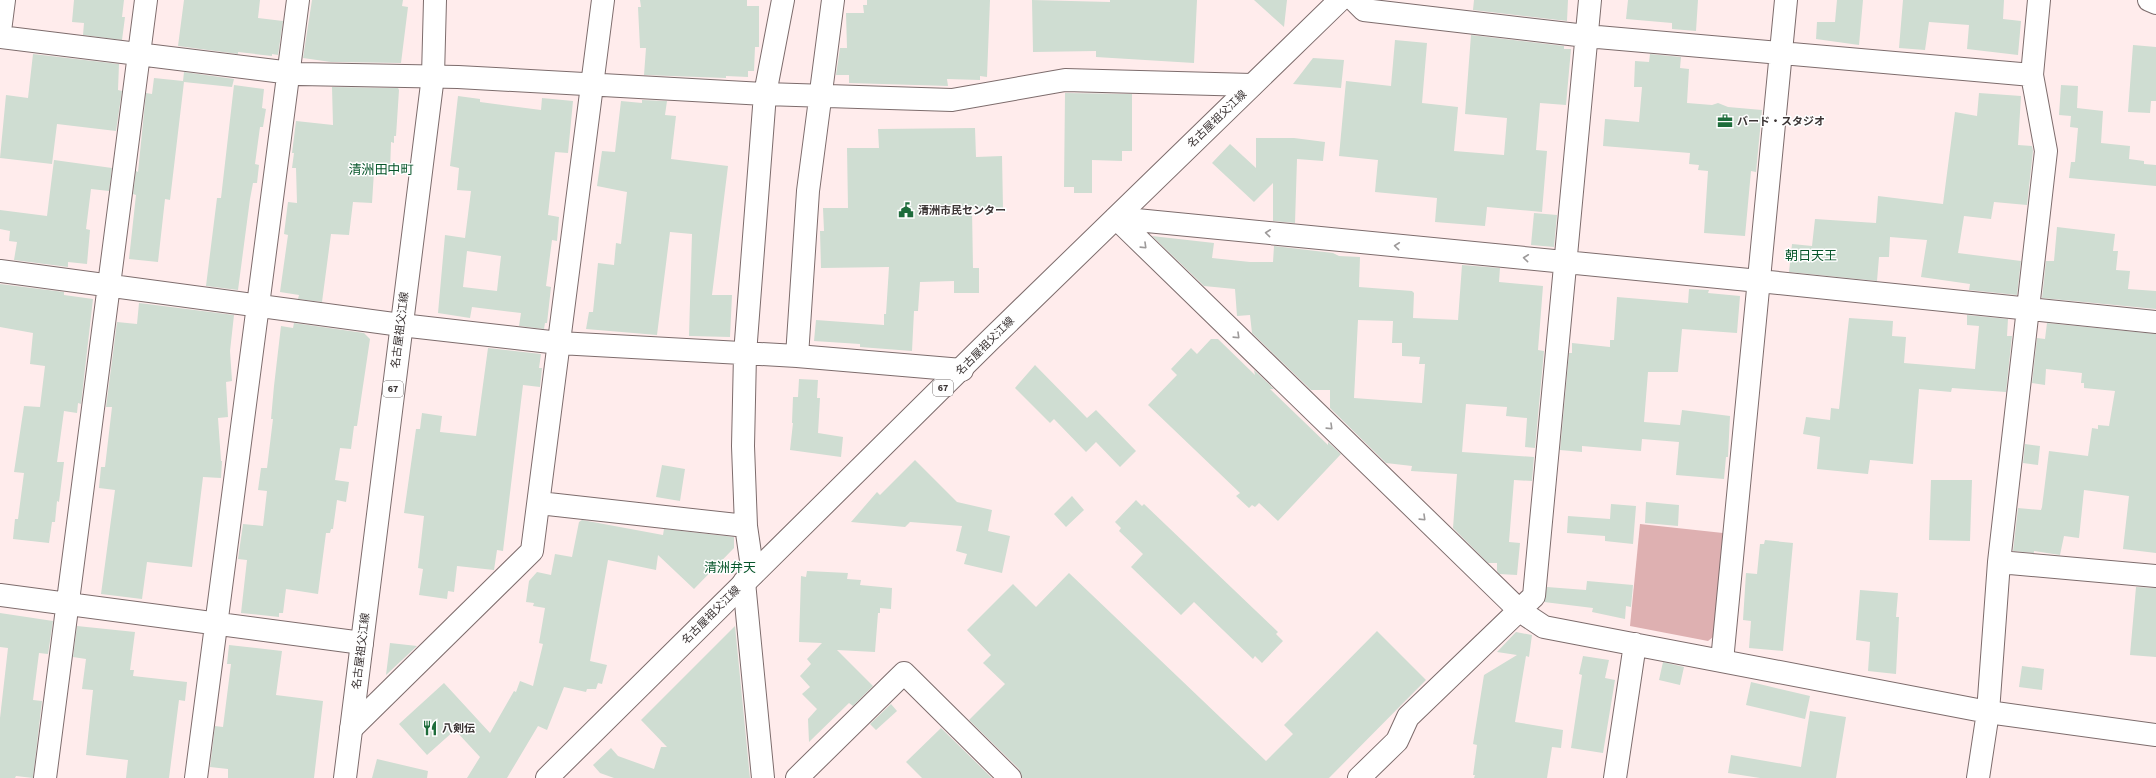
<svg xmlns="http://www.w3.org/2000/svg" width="2156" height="778" font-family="'Source Sans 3','Noto Sans JP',sans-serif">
	<rect width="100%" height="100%" fill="#ffecec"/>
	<!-- green -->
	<path fill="#deb0b1" d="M1640 524 1723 533 1713 637 1708 641 1630 626Z"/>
	<!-- building -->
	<path fill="#cfddd2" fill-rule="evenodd" d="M74 0H124L122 17H125L122 40 83 35 84 23 72 22Z
		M184 0H260L258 18 283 21 278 55 272 54V56L238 52V54L178 46Z
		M312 0H403L402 6 408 7 401 63 331 62 303 58Z
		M640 0H747V6H759V47H755L754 71H748V77L726 76V78L644 75 646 48H640L638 7H641Z
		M867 0H990L987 77 980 76V80L947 79 948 86 849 83V75H836L840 48H847L846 13H864L863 5H867Z
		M1032 0 1110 2V0H1197L1194 63 1096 57V51L1033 52Z
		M1254 0H1287L1284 27Z
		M1474 0H1568L1567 21 1473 10Z
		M1628 0H1698L1696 31 1672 29V23L1626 19Z
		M1837 0H1863L1859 45 1816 39 1817 22H1835Z
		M1903 0H2004L2003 19 2021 21 2018 55 1967 49 1969 25 1929 22 1925 50 1899 48Z
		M1471 35 1564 46V49H1571L1566 105 1540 103 1536 150 1547 151 1542 212 1487 207 1485 226 1435 222 1437 198 1375 192 1378 160 1339 156 1346 81 1391 86 1395 40 1427 43 1422 103 1458 107 1454 151 1504 155 1507 118 1465 114Z
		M2133 45 2156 47V101H2151L2150 113 2128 112Z
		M33 54 119 64 118 90 122 91 116 131 57 124 52 164 0 158 6 95 28 98Z
		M1650 54 1681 57 1680 68 1689 69 1687 103 1712 105 1718 103 1728 107 1762 110 1756 172 1751 171 1745 236 1704 233 1708 171 1698 170 1699 165 1689 164 1690 153 1603 146 1605 119 1639 122 1642 87H1634L1635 61 1649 62Z
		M1313 58 1344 60 1341 88 1293 84Z
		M184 72 234 79 232 87 184 82 170 200 165 199 158 262 129 259 136 195 133 194 136 171 138 172 146 93 152 94 154 78 183 81Z
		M234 85 264 89 262 108 266 109 263 127H260L255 164 259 165 257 183H253L250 199 238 290 206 286 217 198H221Z
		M2061 85 2078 86 2077 108 2103 111 2101 143 2130 146 2129 159 2144 161V164L2156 165V186L2069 178 2071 162H2075L2078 128 2070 127 2071 116 2059 115Z
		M332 87 398 88 399 90 396 136H394V143L391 142 390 172H374L372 203 353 202 349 235 331 234 322 302 298 299 299 295 280 292 288 235 284 234 288 202 297 203 296 168H292L294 153H292L296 121 333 125Z
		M1065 93 1132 94V151H1122V161L1092 160V193H1074V187H1064Z
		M1979 93 2021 96 2018 145 2032 146 2033 151 2027 205 1994 202 1991 219 1964 216 1958 253 2021 261 2017 295 1969 290 1970 284 1921 277 1927 240 1890 237 1889 257H1879L1877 281 1789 272 1792 244 1812 246 1815 219 1876 223 1878 196 1943 204 1955 112 1977 116Z
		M458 96 480 99V102L541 110 542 98 573 101 568 153 555 152 548 215 559 217 557 241 552 240 546 286 551 287 547 323H545L544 329 519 326 521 313 472 307 470 318 438 313 445 235 465 238 471 191 457 190 459 168 450 166ZM467 251 501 256 497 291 463 287Z
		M642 100 667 101 665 115 676 116 671 159 728 166 712 295H732L730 337 689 336 692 234 670 232 657 335 586 329 589 312H593L598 263 614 265 616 243 621 244 627 192 597 186 602 151 615 152 621 101 642 103Z
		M975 128 976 157 1002 156 1003 209H972L973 268H979V293H954V281L920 282 918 311H914L912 351 860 347V344L814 341 816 320 884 325V314H886L889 267 821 268 820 231H824L823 208H848L847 148H879L878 129Z
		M1256 138H1294L1325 142 1323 161 1297 159 1295 223 1273 221V183L1254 202 1212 163 1230 144 1256 168Z
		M54 160 112 168 109 191 91 189 86 229 90 230 87 264 68 262V267L14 260 17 242 9 241 10 231 0 229V210L47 216Z
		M1534 213 1557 215 1554 247 1531 245Z
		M2057 227 2115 234 2113 251H2118L2116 270 2130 271 2128 289 2156 291V309L2042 298 2046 261H2054Z
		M1152 236 1214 243 1212 258 1250 262H1273L1274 246 1333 253 1339 256 1360 257 1359 287 1412 291 1414 293 1413 318 1458 320 1462 265 1500 268 1499 282 1543 286 1538 350 1544 351 1535 448 1525 447 1527 418 1506 416 1507 407 1466 404 1462 452 1534 457 1532 481 1514 480 1509 542 1520 543 1517 575 1499 574 1497 571V563H1488L1453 528 1457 474 1411 471 1412 466 1386 463 1330 408V390H1311L1252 333 1250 315 1237 316 1235 289 1204 286ZM1358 320 1393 321 1392 343H1402V356L1420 357 1419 364H1425L1422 403 1354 398Z
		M0 284 64 292V295L93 299 81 404 78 403 77 413 64 411 57 462H64L59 502 57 501 55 522H52L49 543 13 539 15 519H18L24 473 14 472 24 406 40 407 45 366 30 364 33 333 0 327Z
		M1689 289 1709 290 1708 293 1740 296 1737 333 1682 329 1678 372H1648L1644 422 1680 425 1682 410 1730 416 1728 457H1726L1724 479 1676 475 1679 442 1642 439 1641 451 1582 446V452L1560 450 1569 353H1572V343L1610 347V340H1614L1617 297 1688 303Z
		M139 303 234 315 230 351 232 381 226 382 228 417 218 418 221 461H222L221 478 203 477 192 567 147 562 142 599 101 594 115 490 99 488 101 467H105L112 407H106L117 322 137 324Z
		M1967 315 2008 319 2007 336H2012L2006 392 1952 388 1951 392 1919 389 1913 464 1870 460 1868 474 1817 469 1820 437 1803 434 1806 417 1830 420 1831 408 1839 409 1849 318 1893 321 1892 336 1906 337 1904 363 1975 369 1979 326 1967 325Z
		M294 323 364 333 370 339 357 426H354L351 449 340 448 335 480 349 482 346 502 337 500 333 529H331L330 533H326L318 594 286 589 283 613H279V617L241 613 247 560 238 559 243 524 263 526 267 491 258 490 261 468H267L273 419H271L274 386 281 326 293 328Z
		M2047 323 2156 334V553L2123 549 2129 496 2084 490 2079 538 2064 536 2060 555 2034 551V553L2013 551 2018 508 2041 510 2042 507 2049 451 2088 456 2092 428 2098 429V425L2109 426 2115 391 2084 388V383H2081L2082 373 2046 369 2045 385 2032 383 2037 338 2045 339Z
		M1211 339H1218L1255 375 1254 370 1274 389H1270L1328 445V442L1341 454 1278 521 1259 503 1255 507 1252 505 1249 508 1236 496 1240 493 1148 405 1177 375 1171 369 1191 348 1197 354Z
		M488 348 541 354 539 368H542L540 387 523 385 503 551 497 550 494 570 457 566 454 592 448 591 447 599 419 595 423 569 418 568 424 516 404 513 416 429H420L422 413 442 416 440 432 476 436Z
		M1035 365 1087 418 1096 410 1136 451 1120 467 1096 442 1086 452 1054 419 1050 423 1015 388Z
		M799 379 818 380 817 398H820L818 433 843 437 841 457 790 450 793 423H792L793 397H798Z
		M2025 444 2040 446 2038 465 2023 463Z
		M915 460 957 502 992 510 988 531 1010 536 1002 573 964 564 967 554 956 551 962 526 910 522 905 527 851 522 877 492 880 495Z
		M662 465 685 469 680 501 656 497Z
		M1931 480H1972L1970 541 1929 540Z
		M1072 496 1084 510 1066 527 1054 514Z
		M1136 500 1142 506 1144 504 1278 632 1276 634 1283 641 1262 663 1255 656 1253 659 1194 602 1181 615 1131 567 1143 554 1119 531 1121 528 1115 522Z
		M1646 502 1679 505 1678 526 1645 523Z
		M1611 504 1636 506 1633 544 1605 541V536L1567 533 1568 516 1610 519Z
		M582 520 663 535 664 529 734 537V548L694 589 658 555 656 570 608 560 590 661 607 665 602 684 598 683 596 689H587L586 692 564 687 547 730 538 726 507 778H467L480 757 455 730 427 755 399 724 444 683 490 733 514 691 516 692 520 681 533 686 543 644 539 643 545 608 533 606 534 603 526 602 529 581 537 572 551 575 555 554 572 557 579 522Z
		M1765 540 1793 543 1783 651 1749 648 1751 621 1743 620 1746 573 1757 574 1760 544H1764Z
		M807 571 848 573 847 579 861 580 860 585 892 588 891 609 880 608V613H878L875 652 837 650 873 686 853 706 849 703 809 742 808 719 817 709 802 694 810 687 800 676 811 664 807 659 822 643 799 642 801 576 806 577Z
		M1069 573 1266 761 1293 734 1284 725 1377 631 1426 680 1329 778H1022L1019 769 969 720 1005 684 983 663 991 655 967 630 1013 584 1036 607Z
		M1587 581 1633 585 1631 607 1626 606 1625 619 1592 612 1593 608 1544 602 1547 587 1586 590Z
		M2136 587 2156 588V657L2130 655Z
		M1860 590 1898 593 1896 617H1899L1896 674 1868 671 1870 642 1856 640Z
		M0 613 53 621 48 654 39 653 33 700 42 701 33 778 16 776 15 778H0V718L8 648 0 647Z
		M77 626 135 632 130 670H134L133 676 187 682 185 701 179 700 169 778H126L128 760 86 755 93 690 82 689 86 659 73 657Z
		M735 626 750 778H614L600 773 593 765 611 748 618 756 654 769 661 747H667L641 720Z
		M1516 632 1532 635 1529 657 1526 656 1515 722 1563 730 1561 748 1552 747 1547 778H1474L1475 775H1473L1477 745 1473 744 1484 675 1517 655 1497 652Z
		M390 643 417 646 386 675Z
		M229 645 282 651 276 695 323 701 314 778H228V769L210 767 215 726 223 727 231 664H227Z
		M1583 656 1609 660 1605 678 1615 680 1603 753 1571 748 1582 675 1579 674Z
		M1663 662 1684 667 1680 685 1659 680Z
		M2022 666 2044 669 2042 690 2019 687Z
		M1751 682 1810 696 1805 719 1746 705Z
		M891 704 897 711 876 730 870 724Z
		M1810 711 1846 717 1836 778H1760L1728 773 1731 755 1801 767Z
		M941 728 992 778H922L906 762Z
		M377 759 428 771 427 778H372Z"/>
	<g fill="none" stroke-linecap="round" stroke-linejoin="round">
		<!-- minor casing -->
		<g stroke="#7d6c6c" stroke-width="24">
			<path id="minor" d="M1354 0 1364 10 1586 36 2032 75
				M0 31 4 0
				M0 37 299 74 458 77 765 94 952 100 1065 80 1252 85
				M1116 218 1520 611 1544 627 1988 712 2156 735
				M1116 218 1759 281 2156 322
				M0 271 401 325 559 343 797 356 962 370
				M797 356 808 191 833 0
				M539 503 746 526
				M1999 562 2156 576
				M753 574 746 526 743 446 745 354 765 94 783 0
				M744 582 763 778
				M0 595 362 643
				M1722 661 1786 0
				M351 729 532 551 603 0
				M45 778 146 0
				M196 778 298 0
				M797 778 904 673 1010 778
				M1359 778 1397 741 1408 717 1534 596 1590 0
				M1615 778 1635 644
				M1978 778 1988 712 1999 562 2046 151 2032 75 2039 0"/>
		</g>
		<!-- secondary casing -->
		<g stroke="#7d6c6c" stroke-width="24">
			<path id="secondary" d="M2149 0 2156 3"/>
		</g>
		<!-- primary casing -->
		<g stroke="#7d6c6c" stroke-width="24">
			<path id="primary" d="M345 778 433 76 435 0
				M547 778 989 341 1340 0"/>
		</g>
		<!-- minor -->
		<use href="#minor" stroke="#fff" stroke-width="22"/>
		<!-- secondary -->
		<use href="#secondary" stroke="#fff" stroke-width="22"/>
		<!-- primary -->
		<use href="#primary" stroke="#fff" stroke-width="22"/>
	</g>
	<!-- one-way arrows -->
	<defs><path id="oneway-chevron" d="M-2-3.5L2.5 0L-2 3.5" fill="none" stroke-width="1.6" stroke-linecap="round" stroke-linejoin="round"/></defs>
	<g stroke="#9d9a9a">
		<use href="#oneway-chevron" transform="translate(1268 233) rotate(-174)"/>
		<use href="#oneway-chevron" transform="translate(1144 246) rotate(44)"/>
		<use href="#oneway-chevron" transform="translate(1397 246) rotate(-174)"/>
		<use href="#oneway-chevron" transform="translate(1526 258) rotate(-174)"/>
		<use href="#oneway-chevron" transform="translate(1237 336) rotate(44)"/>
		<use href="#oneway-chevron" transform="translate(1330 427) rotate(44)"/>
		<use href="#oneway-chevron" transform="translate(1423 518) rotate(44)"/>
	</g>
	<!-- icons -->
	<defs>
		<g id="office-bare" transform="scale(1.2)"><path d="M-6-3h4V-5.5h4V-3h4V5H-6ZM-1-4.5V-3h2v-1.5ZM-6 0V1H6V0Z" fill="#1d6c3b" stroke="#fefefe" stroke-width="2.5" paint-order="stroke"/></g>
		<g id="civic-bare" transform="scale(1.2)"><path d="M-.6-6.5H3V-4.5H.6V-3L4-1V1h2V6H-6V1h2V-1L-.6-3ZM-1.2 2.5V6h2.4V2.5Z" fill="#1d6c3b" stroke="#fefefe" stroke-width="2.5" paint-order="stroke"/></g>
		<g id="restaurant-bare" transform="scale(1.2)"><path d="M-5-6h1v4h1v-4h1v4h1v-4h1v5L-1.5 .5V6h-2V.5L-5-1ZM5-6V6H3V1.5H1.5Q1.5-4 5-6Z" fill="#1d6c3b" stroke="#fefefe" stroke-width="2.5" paint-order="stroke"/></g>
	</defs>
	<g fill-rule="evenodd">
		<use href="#office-bare" x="1725" y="121"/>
		<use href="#civic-bare" x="906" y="210"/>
		<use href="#restaurant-bare" x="430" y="728"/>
	</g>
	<g text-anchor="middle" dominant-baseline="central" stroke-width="3" stroke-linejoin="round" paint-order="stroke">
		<!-- shield labels -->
		<g fill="#fefefe" stroke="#767171" stroke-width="1">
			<rect x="933" y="380" width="20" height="16" rx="3"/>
			<rect x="383" y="381" width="20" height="16" rx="3"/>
		</g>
		<g font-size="10" font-weight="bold" fill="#3b3434">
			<text x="943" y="388">67</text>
			<text x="393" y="389">67</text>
		</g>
		<!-- street labels -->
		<g font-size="11" fill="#3b3434" stroke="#fefefe">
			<text transform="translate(1217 119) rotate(-44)">名古屋祖父江線</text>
			<text transform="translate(400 330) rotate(-83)">名古屋祖父江線</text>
			<text transform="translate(985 346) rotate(-45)">名古屋祖父江線</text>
			<text transform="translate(711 615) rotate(-45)">名古屋祖父江線</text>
			<text transform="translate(361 651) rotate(-83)">名古屋祖父江線</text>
		</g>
		<!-- poi labels -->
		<g font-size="11" font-weight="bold" fill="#3b3434" stroke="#fefefe" text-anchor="start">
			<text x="1737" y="121">バード・スタジオ</text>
			<text x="918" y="210">清洲市民センター</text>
			<text x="442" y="728">八剣伝</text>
		</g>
		<!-- quarter labels -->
		<g font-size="13" fill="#06552a" stroke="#fefefe">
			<text x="381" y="170">清洲田中町</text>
			<text x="1811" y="256">朝日天王</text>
			<text x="730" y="568">清洲弁天</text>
		</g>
	</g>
</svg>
